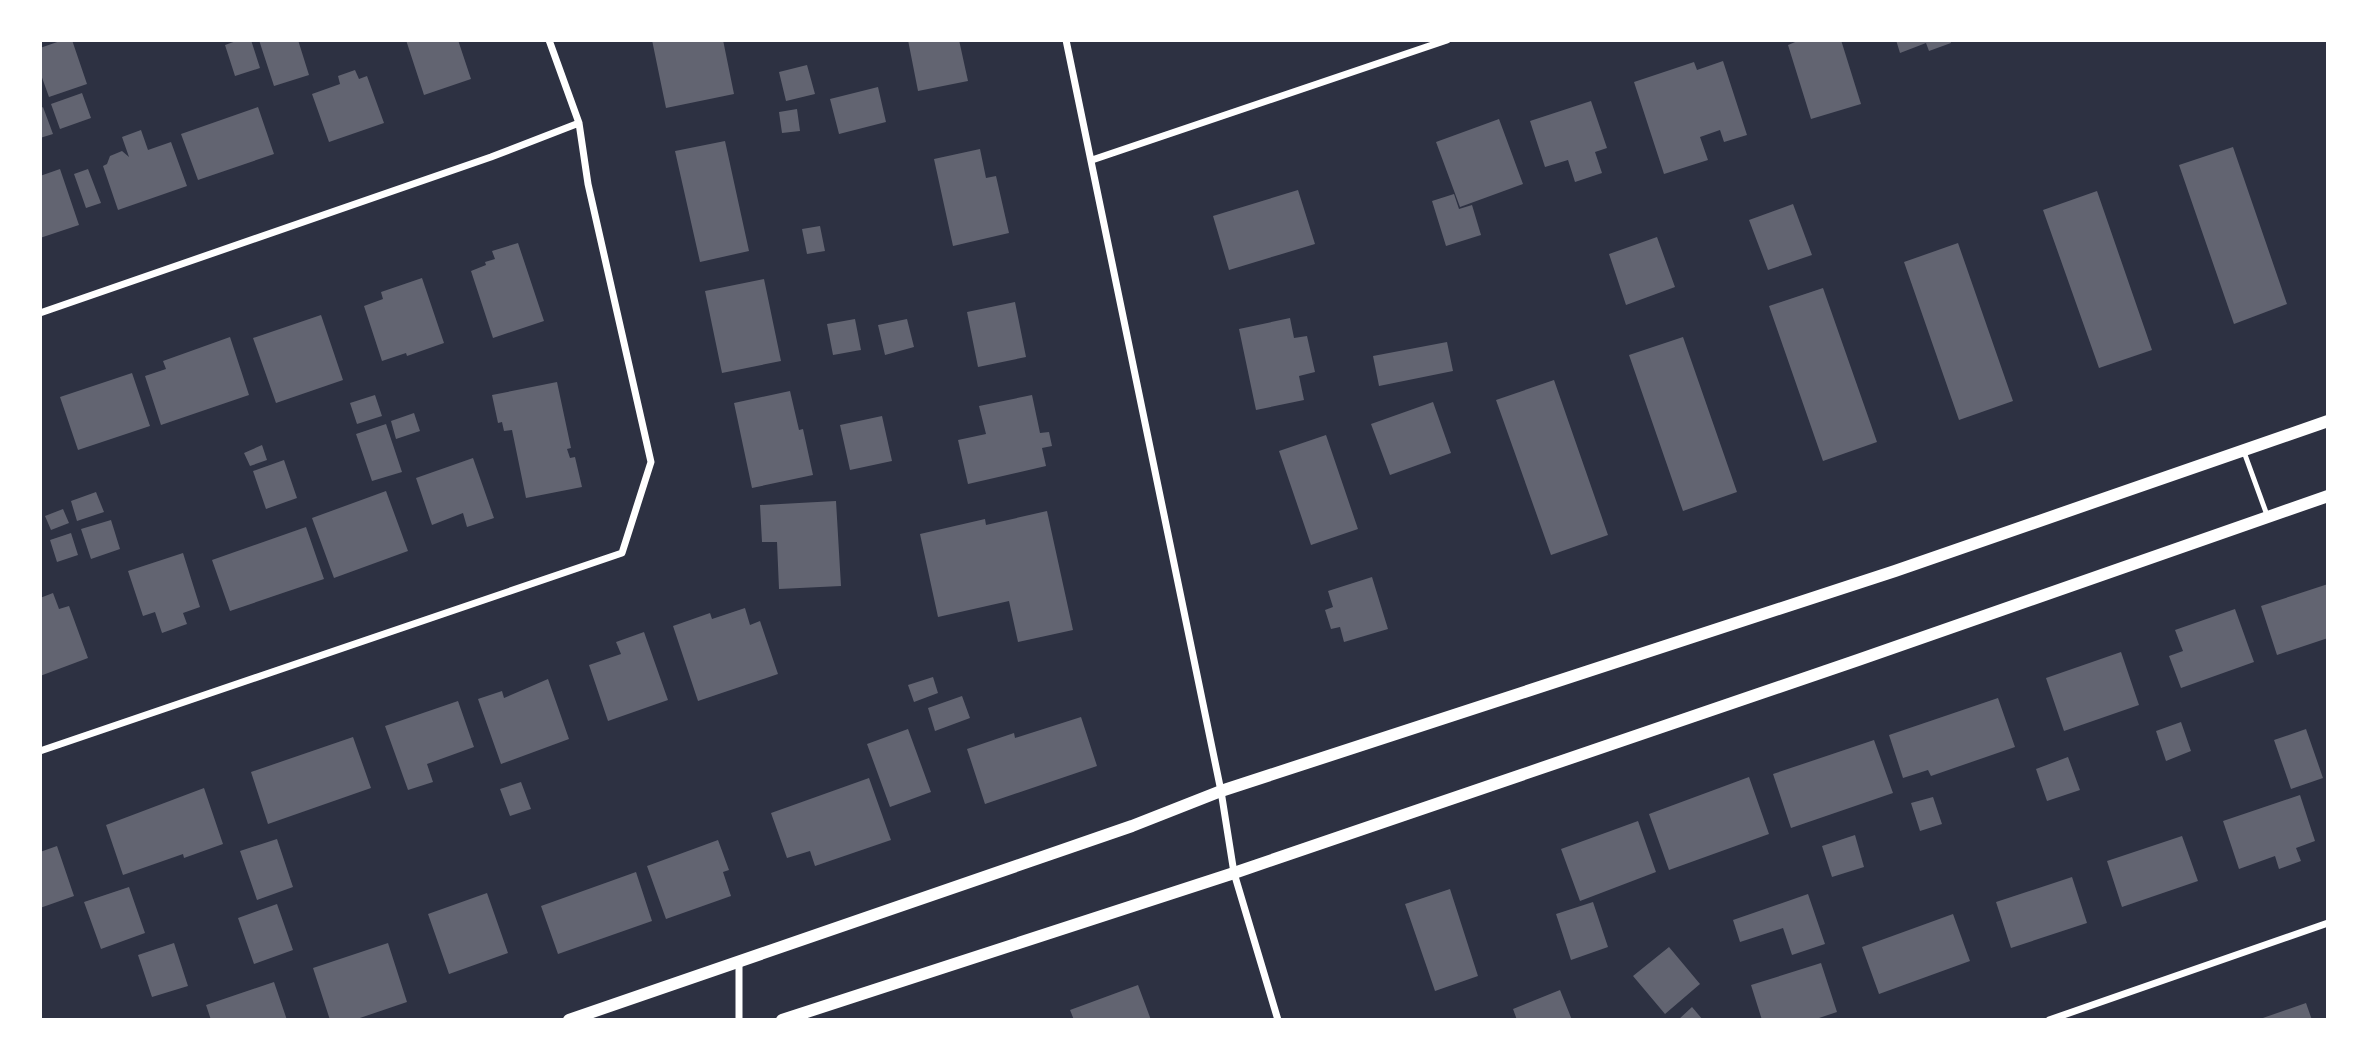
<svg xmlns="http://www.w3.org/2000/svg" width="2368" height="1060" font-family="Poppins,sans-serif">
	<rect width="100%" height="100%" fill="#2d3142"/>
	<!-- building -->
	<path fill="#626471" d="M63 40H72L87 84 49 97 40 72V48Z
		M239 40H251L260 68 235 76 225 45Z
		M259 40H298L309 75 274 86Z
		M406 40H458L471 79 424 95Z
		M652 40H723L734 94 666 108Z
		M908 40H959L968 81 918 91Z
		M1800 40H1841L1861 104 1811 119 1788 45Z
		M1896 40H1950L1951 43 1929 51 1926 43 1900 53Z
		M1723 61 1747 135 1724 142 1720 130 1700 137 1708 160 1664 174 1634 82 1694 62 1697 70Z
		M807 65 815 94 786 101 779 72Z
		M355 70 359 79 367 76 384 123 329 142 312 94 340 84 338 76Z
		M878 87 886 122 839 134 830 99Z
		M82 93 91 118 60 129 51 104Z
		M1591 101 1607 148 1595 152 1602 173 1575 182 1568 160 1545 167 1530 121Z
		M43 107 53 134 40 138V109Z
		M258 107 274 154 198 180 181 134Z
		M797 109 800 131 782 133 779 112Z
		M1499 119 1523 184 1460 207 1436 142Z
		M141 130 148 150 171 142 187 186 118 210 103 166 107 164 110 156 122 151 129 157 122 137Z
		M725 141 749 251 700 262 675 151Z
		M2233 147 2287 304 2234 324 2179 165Z
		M980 149 986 178 996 176 1009 233 953 246 934 159Z
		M60 169 79 225 40 238V176Z
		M88 169 101 203 86 208 74 174Z
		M1298 190 1315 244 1229 270 1213 216Z
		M2097 191 2152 350 2099 368 2043 210Z
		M1454 194 1459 209 1472 205 1481 235 1446 246 1432 201Z
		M1793 204 1812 255 1768 270 1749 220Z
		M820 226 825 251 807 254 802 229Z
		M1657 237 1675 287 1626 305 1609 254Z
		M518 243 544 321 493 338 471 271 486 265 485 262 495 259 492 251Z
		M1958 243 2013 401 1959 420 1904 262Z
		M422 278 444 343 407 356 406 353 382 361 364 306 383 299 381 292Z
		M764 279 781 361 722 373 705 291Z
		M1823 288 1877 442 1823 461 1769 306Z
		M1015 302 1026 357 978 367 967 312Z
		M321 315 343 380 276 403 253 338Z
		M1290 318 1294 338 1307 336 1315 372 1299 376 1304 400 1256 410 1239 329Z
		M855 319 861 350 833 355 827 324Z
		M907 319 914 347 885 355 878 325Z
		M230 337 249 395 161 425 145 376 166 369 163 361Z
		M1683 337 1737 492 1683 511 1629 355Z
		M1447 342 1453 371 1379 386 1373 356Z
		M132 373 150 426 78 450 60 397Z
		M1554 380 1608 535 1551 555 1496 400Z
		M557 382 571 448 567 449 570 458 575 457 582 487 526 498 512 430 504 431 502 422 498 423 492 395Z
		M790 391 799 430 803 429 813 475 752 488 734 403Z
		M375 395 382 416 357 424 350 403Z
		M1032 395 1040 433 1049 432 1052 446 1042 448 1046 466 968 484 958 440 986 434 979 406Z
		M1433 402 1451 453 1390 475 1371 424Z
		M414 413 420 431 396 439 391 421Z
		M882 416 892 461 850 470 840 425Z
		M386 424 402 472 372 481 356 434Z
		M1326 435 1358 529 1311 545 1279 451Z
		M262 445 267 460 250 466 244 453Z
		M473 458 494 518 467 527 463 513 432 525 416 478Z
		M284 460 297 498 266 509 253 471Z
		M386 491 408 551 334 578 312 518Z
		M96 492 104 512 77 521 71 501Z
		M836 501 841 586 779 589 777 542H762L760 505Z
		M63 509 69 523 51 530 45 516Z
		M1047 511 1073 630 1018 642 1009 601 938 617 920 534 985 519 986 525Z
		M111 520 120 549 91 559 81 529Z
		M306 527 324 579 230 611 212 560Z
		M71 533 78 555 57 562 50 540Z
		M183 553 200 607 183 613 187 624 162 633 155 612 143 616 128 571Z
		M1372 577 1388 629 1344 642 1340 627 1331 629 1325 610 1333 607 1328 591Z
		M2328 584V638L2277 655 2261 606Z
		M53 593 59 609 69 606 88 658 40 676V598Z
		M745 608 750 625 760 621 778 674 698 701 673 626 710 613 712 619Z
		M2235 609 2254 662 2181 688 2169 656 2183 651 2175 630Z
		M644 632 668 700 608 721 589 665 621 654 616 642Z
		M2121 652 2139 705 2064 731 2046 678Z
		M933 677 938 693 914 702 908 685Z
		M548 679 569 739 501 764 478 699 502 691 504 698Z
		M962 696 970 718 935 731 928 708Z
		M1998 698 2015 747 1931 776 1928 770 1903 778 1889 735Z
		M458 701 474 747 427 764 433 782 408 790 385 726Z
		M1081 717 1097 766 985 804 967 749 1014 733 1015 738Z
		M2181 722 2191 751 2166 761 2156 731Z
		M908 729 931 792 890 807 867 744Z
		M2306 729 2323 778 2291 789 2274 740Z
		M353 737 371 788 268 824 251 772Z
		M1874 740 1893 793 1791 828 1773 774Z
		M2068 757 2080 790 2047 801 2036 769Z
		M1749 777 1769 834 1669 870 1649 814Z
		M869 778 891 840 815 866 810 851 787 858 771 813Z
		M521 782 531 809 510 816 500 789Z
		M204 788 223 844 184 858 183 854 123 875 106 825Z
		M2300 795 2315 841 2296 848 2301 861 2279 869 2275 856 2239 869 2223 821Z
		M1933 797 1942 824 1920 831 1911 803Z
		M1638 821 1656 872 1580 901 1561 849Z
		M1855 835 1864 867 1832 877 1822 846Z
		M2182 836 2198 881 2122 907 2107 861Z
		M277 839 293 887 257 900 240 851Z
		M718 840 729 870 723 872 731 896 666 919 647 866Z
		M57 846 74 896 40 908V852Z
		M636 872 652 921 558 954 541 906Z
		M2072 877 2087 923 2011 948 1996 902Z
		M129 887 145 933 101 949 84 902Z
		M1450 889 1478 976 1435 991 1405 904Z
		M487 893 508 953 449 974 428 914Z
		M1808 894 1825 944 1792 955 1783 928 1740 942 1733 920Z
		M1593 902 1608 947 1571 960 1556 914Z
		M277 904 293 950 254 964 238 918Z
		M1953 914 1970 961 1879 994 1862 947Z
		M174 943 188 986 152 997 138 955Z
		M388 943 407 1002 354 1020H330L313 968Z
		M1669 947 1700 984 1665 1014 1633 976Z
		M1821 963 1837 1012 1813 1020H1762L1751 985Z
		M274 982 287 1020H211L206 1005Z
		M1138 985 1151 1020H1074L1070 1010Z
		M1560 990 1572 1020H1517L1513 1009Z
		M2306 1003 2312 1020H2260V1019Z
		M1692 1007 1703 1020H1678Z"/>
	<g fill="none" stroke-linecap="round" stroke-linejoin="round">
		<!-- service -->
		<path stroke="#fff" stroke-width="5" d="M2244 452 2267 515"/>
		<!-- minor -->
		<path stroke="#fff" stroke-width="7" d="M1066 40 1221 791 1234 873 1278 1020
			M1092 160 1447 40
			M40 313 491 157 579 123
			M40 751 622 553 651 462 588 184 579 123 549 40
			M739 962V1020
			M2049 1020 2328 923"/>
		<!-- tertiary -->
		<path stroke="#fff" stroke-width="12" d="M569 1020 1132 826 1221 791 1895 571 2328 421
			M782 1020 1234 873 1858 660 2328 496"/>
	</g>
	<!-- border -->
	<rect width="2368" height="1060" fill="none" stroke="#ffffff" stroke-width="84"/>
</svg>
